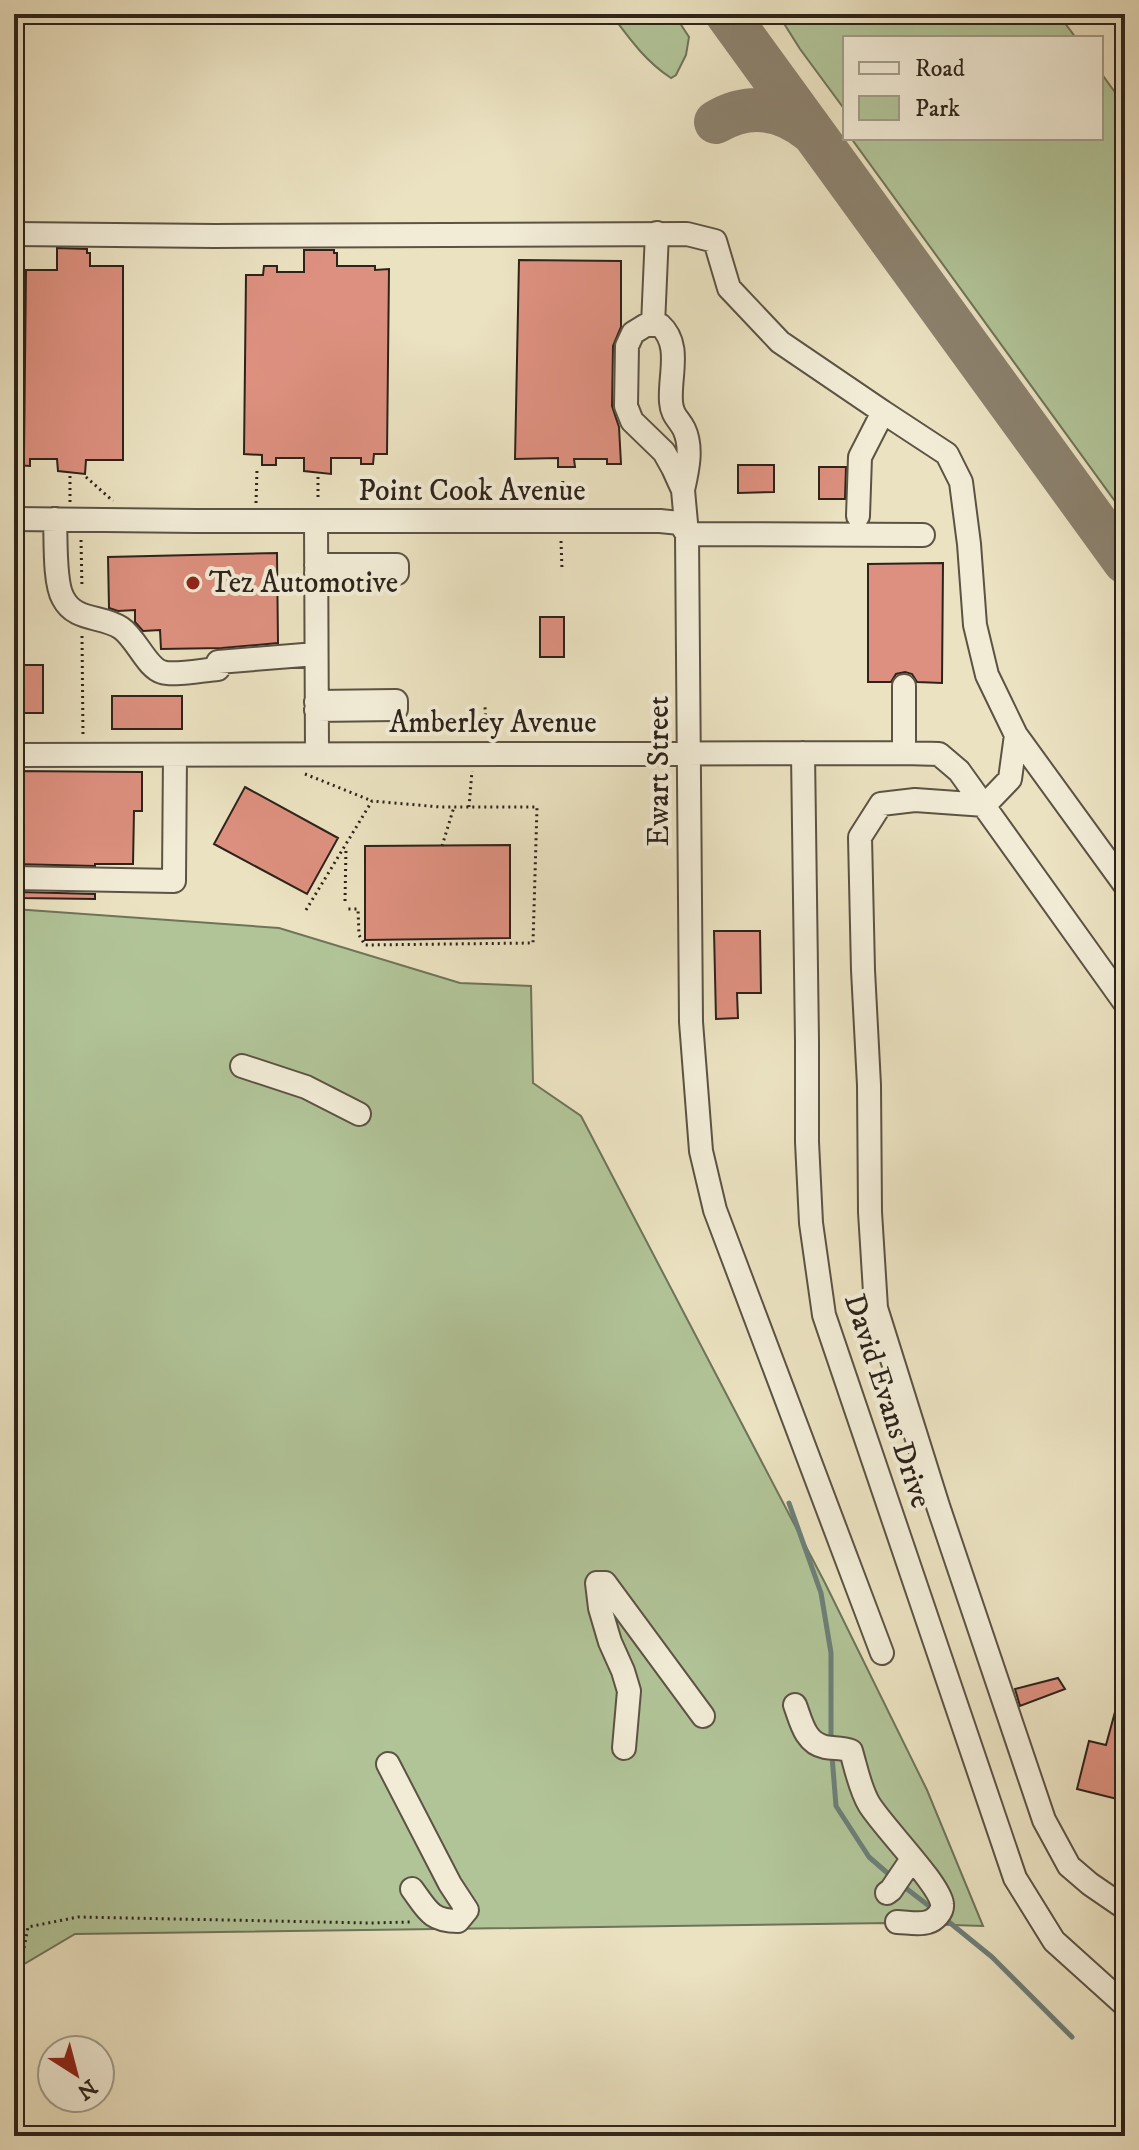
<svg xmlns="http://www.w3.org/2000/svg" width="1139" height="2150" font-family="'IM FELL DW Pica',serif">
	<rect width="100%" height="100%" fill="#ebe2c1"/>
	<filter id="stains"><feTurbulence type="fractalNoise" baseFrequency=".0025" numOctaves="4"/><feColorMatrix values="0 0 0 0 .2 0 0 0 0 .09 0 0 0 0 .02 0 0 0 .5 -.17"/></filter>
	<radialGradient id="worn" r=".72"><stop offset=".6" stop-color="#630" stop-opacity="0"/><stop offset="1" stop-color="#630" stop-opacity=".3"/></radialGradient>
	<!-- green -->
	<path fill="#b1c498" stroke="#6f7459" stroke-width="2" d="M611 14H674L689 37 686 55 676 75 671 78C645 61 629 38 611 14Z
		M778 14H1058L1076 38H845V110L800 49Z
		M1101 73 1125 106V515L851 138H1101Z
		M14 909 279 928 460 983 531 986 533 1083 581 1116 825 1583 927 1790 983 1926 889 1923 75 1934 14 1970Z"/>
	<g fill="none" stroke-linecap="round" stroke-linejoin="round">
		<!-- stream -->
		<path stroke="#6d7f78" stroke-width="5" d="M789 1503 821 1593 831 1653V1742
			M832 1756 836 1806 869 1857 892 1877
			M903 1886 933 1909
			M944 1918 992 1957 1072 2037"/>
		<!-- taxiway -->
		<path stroke="#8c826e" stroke-width="44" d="M727 14 1125 562
			M716 122C749 102 783 108 812 132"/>
	</g>
	<!-- building -->
	<path fill="#dd907f" stroke="#2d231a" stroke-width="2" d="M57 248 87 249V253H90V266H123V460H86L85 474 58 471 57 459H30V466L14 465V453H24L26 270H57Z
		M304 250H334V253H337V266H375V270L389 269 387 454H374L373 464H361V458H331V474L304 471V458H276V465H262V455L244 454 246 275H263L264 266H277V272H304Z
		M519 260 621 261V327L613 346 612 406 619 427 621 464H607V459H574L575 467H558V458L515 459Z
		M738 465H774V492L738 493Z
		M819 467H846L845 499H819Z
		M277 553 278 643 222 648 161 649 160 630 143 631 135 622V610L118 611 109 608 108 557Z
		M943 563 942 683 917 682 912 674 905 672 896 674 891 682H868V564Z
		M540 617H564V657H540Z
		M14 665H43V713H14Z
		M112 696H182V729H112Z
		M14 771 142 772V811H134L133 864H95V866L14 864Z
		M245 787 338 838 307 894 214 844Z
		M510 845V938L365 940V846Z
		M19 892 95 894V899L19 898Z
		M714 931H760L761 993H737L738 1018 716 1019Z
		M1058 1678 1065 1689 1020 1706 1015 1689Z
		M1121 1690H1125V1733L1122 1749 1125 1750V1801L1077 1789 1089 1741 1106 1745Z"/>
	<g fill="none" stroke-linecap="round" stroke-linejoin="round">
		<!-- minor casing -->
		<g stroke="#5c5344" stroke-width="26">
			<path id="minor" d="M14 234 215 236 687 234 715 241 729 288 780 342 883 412
				M653 325 657 233
				M683 490C687 472 693 448 684 429 679 419 672 416 671 402 669 375 682 345 660 325H646L633 333 627 346 626 406 632 421 664 452 673 468 683 490 687 534 691 1022 701 1151 715 1210 882 1653
				M858 516 860 457 883 412 947 454 961 482 969 544 975 625 987 675 1016 735 1010 779 985 805 915 800 881 804 860 837 863 970 869 1085 870 1212 876 1308 938 1506 1044 1820 1069 1866 1090 1884 1125 1908
				M14 519 196 521H660L680 523 687 534 923 535
				M55 519C56 538 54 583 63 598 75 622 102 615 121 628 136 638 147 668 162 672 173 676 204 670 218 669V662L316 654
				M316 521 317 753
				M316 565H397V573H316
				M316 702 396 701V709L316 710
				M1016 735 1125 885
				M803 753 807 1041V1142L811 1223 824 1315 1015 1878 1054 1941 1125 2005
				M904 753 939 754 959 771 1125 1003
				M14 755 904 753V686
				M14 878 174 881 175 755
				M242 1066 306 1087 359 1114
				M795 1705C801 1721 805 1743 825 1747 834 1749 841 1747 851 1751 856 1768 860 1789 869 1804 882 1826 940 1884 942 1904 943 1912 935 1920 928 1922 919 1925 906 1922 897 1922
				M624 1748 629 1691 623 1671 610 1642 600 1608 597 1583H605L703 1716
				M388 1764 450 1884 467 1910 458 1921C430 1921 427 1909 412 1889
				M887 1893 891 1890 912 1859"/>
		</g>
		<!-- path -->
		<path stroke="#2d231a" stroke-width="3" stroke-dasharray="2 4" stroke-linecap="butt" d="M86 477 113 501
			M318 477V500
			M562 501 563 477
			M70 502V476
			M256 503 257 469
			M81 540 82 588
			M561 541 562 569
			M82 636 83 736
			M484 733 486 727 485 707
			M305 774 372 801
			M469 807 472 771
			M442 846 454 807
			M345 901 346 848
			M306 910 372 801 440 807H537L533 943 365 945 359 935 358 909H346
			M14 2001 28 1927 78 1917 370 1923 411 1922"/>
		<!-- minor -->
		<use href="#minor" stroke="#f2ecd7" stroke-width="22"/>
	</g>
	<!-- markers -->
	<circle fill="#8f2418" stroke="#f2ecd7" stroke-width="3" cx="193" cy="583" r="8"/>
	<g text-anchor="middle" dominant-baseline="central" stroke-width="8" stroke-linejoin="round" paint-order="stroke">
		<!-- street labels -->
		<g font-size="30" fill="#2d231a" stroke="#f2ecd7">
			<text x="472" y="491">Point Cook Avenue</text>
			<text x="493" y="723">Amberley Avenue</text>
			<text transform="translate(659 771) rotate(-90)">Ewart Street</text>
			<text transform="translate(887 1401) rotate(72)">David Evans Drive</text>
		</g>
		<!-- poi labels -->
		<g font-size="30" fill="#2d231a" stroke="#f2ecd7" text-anchor="start">
			<text x="209" y="583">Tez Automotive</text>
		</g>
	</g>
	<!-- margin -->
	<rect width="1139" height="2150" fill="none" stroke="#ebe2c1" stroke-width="48"/>
	<rect x="16" y="16" width="1107" height="2118" fill="none" stroke="#2d231a" stroke-width="4"/>
	<rect x="24" y="24" width="1091" height="2102" fill="none" stroke="#2d231a" stroke-width="2"/>
	<!-- legend -->
	<rect x="843" y="36" width="260" height="104" fill="#f2ecd7" stroke="#a39c8b" stroke-width="2"/>
	<rect x="859" y="62" width="40" height="12" fill="#f2ecd7" stroke="#a39c8b" stroke-width="2"/>
	<text x="915" y="76" font-size="24" fill="#2d231a">Road</text>
	<rect x="859" y="96" width="40" height="24" fill="#b1c498" stroke="#a39c8b" stroke-width="2"/>
	<text x="915" y="116" font-size="24" fill="#2d231a">Park</text>
	<!-- north arrow -->
	<g transform="translate(76 2074) rotate(144)"><circle r="38" fill="#f2ecd7" stroke="#a39c8b" stroke-width="2"/>
	<path d="M0-6L14 30L0 20L-14 30Z" fill="#8f2418"/>
	<text y="-12" font-size="22" font-weight="bold" text-anchor="middle" fill="#2d231a">N</text>
	</g>
	<rect width="100%" height="100%" filter="url(#stains)"/>
	<rect width="100%" height="100%" fill="url(#worn)"/>
</svg>
